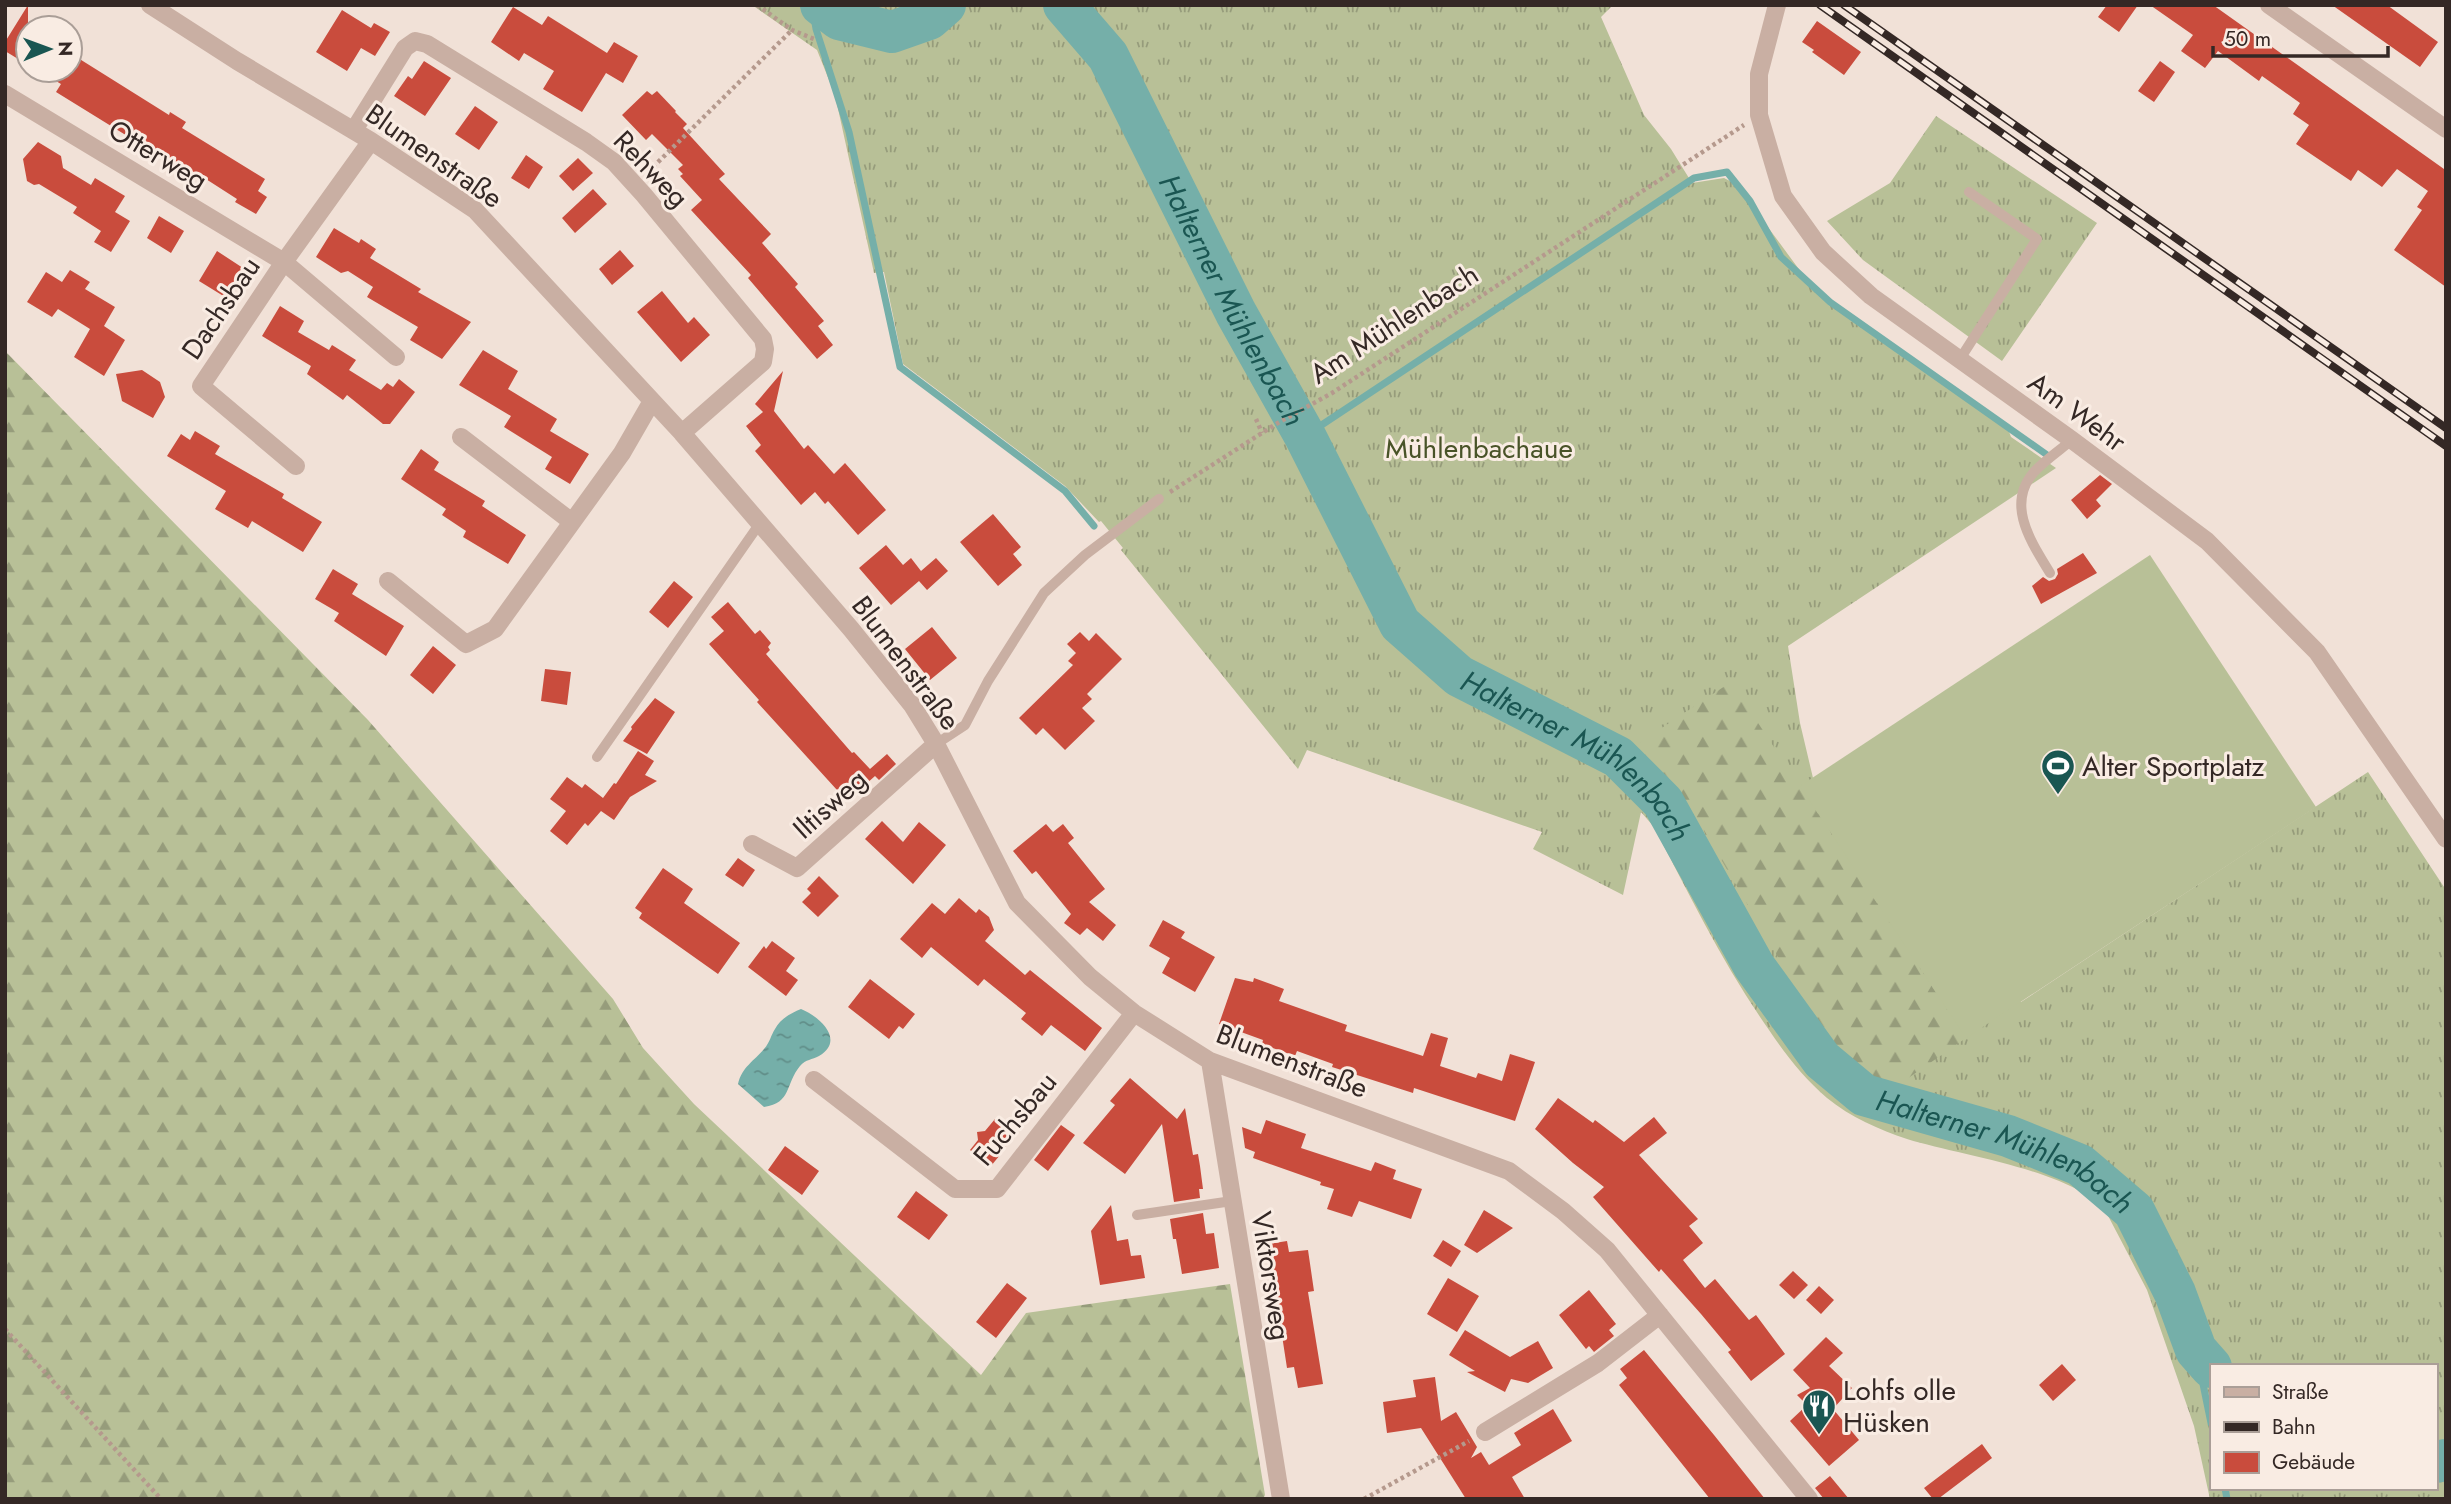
<svg xmlns="http://www.w3.org/2000/svg" width="2451" height="1504" font-family="Jost,sans-serif">
	<defs>
		<pattern id="grass-tufts" width="24" height="20" patternUnits="userSpaceOnUse" patternTransform="scale(1.75)"><rect width="24" height="20" fill="#b8c097"/><path d="M3 7l-1-3M5 7V3M7 7l1-3M15 17l-1-3M17 17v-4M19 17l1-3" fill="none" stroke="#969c7b"/></pattern>
		<pattern id="forest-firs" width="22" height="20" patternUnits="userSpaceOnUse" patternTransform="scale(1.75)"><rect width="22" height="20" fill="#b8c097"/><path d="M5 1l3.5 6h-7zM16 11l3.5 6h-7z" fill="#969c7b"/></pattern>
		<pattern id="water-ripples" width="26" height="14" patternUnits="userSpaceOnUse" patternTransform="scale(1.75)"><rect width="26" height="14" fill="#75afa9"/><path d="M2 4q2-2 4 0t4 0M15 11q2-2 4 0t4 0" fill="none" stroke="#618e89"/></pattern>
	</defs>
	<rect width="100%" height="100%" fill="#f1e1d7"/>
	<!-- grass -->
	<path fill="url(#grass-tufts)" fill-rule="evenodd" d="M752 5H1613L1601 17 1644 115 1671 149 1692 183 1724 178 1736 184 1801 272 1835 305 2007 426 2011 437 2056 468 1788 646 1800 723 1813 778 2021 1002 2368 772 2446 890V1499H2210L2194 1426 2147 1290 2105 1210C2067 1169 1962 1156 1907 1139 1880 1130 1850 1117 1827 1098 1804 1078 1786 1055 1769 1030 1724 966 1690 896 1654 827L1641 812 1623 895 1533 849 1542 832 1307 750 1298 769 1121 550 1123 548 1101 521 1099 522 1065 486 903 364 884 272 874 273 835 95 817 50ZM2211 1366H2435V1488H2211Z
		M1936 116 2097 223 2002 361 1863 260 1827 221 1890 183Z"/>
	<!-- forest -->
	<path fill="url(#forest-firs)" d="M5 351 368 720 613 999 643 1048 694 1104 981 1375 1026 1313 1230 1284 1265 1495 1263 1499H5Z
		M1731 682 1966 1038 1891 1090 1872 1082 1834 1044 1805 1003 1697 818 1657 774 1627 751Z"/>
	<!-- pitch -->
	<path fill="#b8c097" d="M2150 555 2316 807 1966 1038 1800 786Z"/>
	<!-- water -->
	<path fill="url(#water-ripples)" d="M801 1009C819 1016 846 1040 819 1056 812 1060 806 1059 800 1066 785 1084 792 1103 764 1107L738 1084C742 1067 754 1061 764 1049 770 1042 771 1035 775 1029 780 1019 791 1013 801 1009Z"/>
	<g fill="none" stroke-linecap="round" stroke-linejoin="round">
		<!-- stream -->
		<path stroke="#75afa9" stroke-width="7" d="M812 5 816 29 849 132 900 367 1065 491 1094 526
			M1305 436 1694 178 1727 172 1750 201 1781 257 1830 302 2050 457
			M2196 1350 2211 1423
			M2225 1488 2227 1499"/>
		<!-- river -->
		<g stroke="#75afa9" stroke-width="42">
			<path d="M821 5 839 19 892 32 929 19 945 5"/>
			<path id="s1" d="M1064 5 1108 56 1236 313 1305 436 1400 624 1459 676 1618 757 1663 802 1754 966 1822 1060 1864 1095 2008 1136 2080 1165 2134 1211 2175 1293 2196 1350 2211 1367"/>
			<path d="M2435 1462 2446 1460"/>
		</g>
	</g>
	<!-- building -->
	<path fill="#c94c3d" d="M28 5V65L5 51V42Z
		M2107 5H2138L2119 32 2098 17Z
		M2150 5H2213L2444 169 2446 166V287L2394 250 2422 210 2417 207 2428 191 2397 169 2382 187 2358 170 2351 181 2296 144 2309 125 2293 114 2300 103 2262 76 2259 81 2218 51 2205 68 2181 51 2193 35Z
		M2332 5H2387L2438 42 2420 67Z
		M513 7 542 25 548 16 607 53 614 42 638 56 623 83 606 73 582 112 543 89 554 71 524 53 519 61 491 42Z
		M342 10 371 28 374 23 390 32 375 56 361 48 347 71 316 52Z
		M1817 21 1861 52 1844 75 1812 52 1814 50 1802 42Z
		M70 53 169 115 170 112 186 122 182 128 265 179 258 191 267 197 256 214 235 202 237 199 195 172 192 176 56 92 61 84 37 70H70Z
		M424 61 451 78 425 116 394 96 408 76 412 79Z
		M2160 61 2175 72 2154 102 2138 91Z
		M647 91 652 95 657 91 676 111 675 112 687 124 683 128 725 174 719 179 771 234 762 243 798 284 795 287 824 321 818 326 833 345 817 359 748 278 751 275 691 210 702 200 680 176 683 174 678 169 683 165 652 134 646 140 622 115Z
		M475 106 498 122 479 150 455 134Z
		M38 142 61 156 63 168 91 185 95 178 125 196 115 212 130 221 111 252 94 242 101 231 73 213 77 207 39 184 34 185 27 181 23 159Z
		M526 155 543 167 529 189 511 178Z
		M578 158 593 173 573 191 559 176Z
		M593 189 607 204 575 233 562 218Z
		M159 216 184 231 171 253 147 238Z
		M334 228 359 243 361 239 376 249 370 258 421 289 418 292 471 322 442 359 410 340 418 327 367 297 373 287 348 271 341 273 316 257Z
		M620 250 634 266 612 285 599 269Z
		M217 251 243 268 225 297 199 281Z
		M70 270 90 282 85 289 115 307 104 326 125 340 104 376 74 357 90 329 58 309 52 317 27 302 46 272 62 282Z
		M662 291 688 323 694 317 710 335 681 362 637 312Z
		M280 306 304 321 298 332 329 350 332 345 356 360 349 370 381 390 387 383 393 387 399 379 415 392 390 424H383L347 395 343 400 307 374 311 366 262 336Z
		M483 350 518 371 508 389 557 419 550 431 589 454 570 484 545 469 552 457 504 427 511 416 459 385Z
		M142 370 160 382 165 397 153 418 122 401 116 374Z
		M783 371 774 411 804 449 808 445 834 474 845 463 886 510 858 535 828 501 825 504 815 492 801 505 755 451 761 445 746 426 763 412 755 404Z
		M195 431 220 446 215 454 284 494 282 498 322 522 303 552 252 521 248 528 215 509 226 491 167 456 181 434 190 440Z
		M421 449 439 462 434 470 485 501 482 506 526 535 508 564 463 537 466 531 442 515 446 509 401 479Z
		M2100 475 2112 484 2096 500 2101 506 2087 519 2071 500Z
		M993 514 1021 547 1013 554 1022 565 998 586 960 542Z
		M886 545 903 565 911 558 921 571 936 558 948 571 927 590 919 581 891 605 859 568Z
		M2083 553 2097 573 2041 604 2032 586 2043 577 2049 581 2055 579 2058 574 2057 569Z
		M333 569 358 584 352 594 404 626 386 656 334 621 339 613 315 599Z
		M674 581 693 597 668 628 649 612Z
		M728 602 755 634 760 630 771 643 768 647 770 650 766 654 852 753 854 752 870 769 887 754 896 764 879 780 875 776 847 801 757 702 759 700 709 644 724 631 711 617Z
		M932 627 957 658 930 680 905 649Z
		M1080 632 1089 641 1096 633 1122 659 1087 694 1092 699 1082 708 1095 721 1065 750 1043 728 1036 735 1019 718 1073 665 1068 661 1076 653 1067 644Z
		M433 646 456 665 433 694 410 675Z
		M545 669 571 672 567 705 541 701Z
		M655 698 675 712 647 754 623 741 632 729 631 727Z
		M638 751 654 761 645 775 657 781 630 797 614 820 601 811 588 826 585 823 567 845 550 831 566 811 550 799 567 777 582 788 585 784 603 798 614 783 616 784Z
		M882 821 903 842 919 822 946 845 913 884 865 839Z
		M1046 824 1053 832 1063 824 1074 838 1068 843 1105 889 1089 902 1116 925 1103 941 1087 928 1080 935 1064 923 1071 914 1036 871 1032 874 1013 851Z
		M738 858 755 870 743 887 725 875Z
		M663 868 693 889 684 903 740 943 718 974 639 918 642 913 635 908Z
		M819 876 839 896 818 917 802 902 811 893 807 889Z
		M959 898 976 913 979 909 989 917 994 930 985 941 1025 975 1030 970 1102 1028 1085 1051 1051 1025 1042 1036 1021 1019 1026 1013 984 979 978 986 931 947 922 958 900 939 932 903 945 914Z
		M1163 920 1185 932 1181 938 1215 957 1195 992 1162 973 1170 958 1149 946Z
		M772 941 795 958 786 971 798 980 786 996 748 967 764 946 766 949Z
		M1235 978 1253 982 1254 978 1284 989 1279 1001 1347 1025 1345 1031 1423 1056 1431 1033 1448 1038 1440 1066 1476 1078 1478 1073 1502 1081 1510 1054 1535 1062 1515 1121 1414 1088 1413 1093 1332 1067 1333 1064 1297 1051 1295 1056 1262 1044 1263 1040 1219 1024Z
		M870 979 915 1014 903 1029 899 1026 889 1039 848 1007Z
		M1130 1078 1177 1119 1185 1108 1193 1155 1198 1154 1200 1166 1203 1189H1199L1200 1198 1174 1202 1162 1124 1125 1174 1083 1143 1115 1105 1110 1101Z
		M1558 1098 1593 1123 1595 1120 1624 1142 1654 1117 1667 1133 1639 1155 1698 1219 1689 1226 1703 1243 1683 1260 1705 1288 1715 1279 1749 1320 1756 1315 1785 1354 1751 1381 1728 1352 1731 1350 1701 1314 1661 1269 1659 1272 1593 1197 1604 1187 1573 1163 1535 1129Z
		M995 1119 1013 1132 1004 1150 991 1166 970 1150 978 1140 977 1132 985 1131Z
		M1266 1120 1306 1134 1301 1148 1371 1171 1375 1162 1396 1170 1393 1179 1422 1189 1411 1219 1359 1201 1352 1217 1327 1209 1334 1189 1320 1185 1321 1182 1253 1158 1255 1152 1245 1148 1242 1127 1261 1134Z
		M1061 1125 1075 1135 1048 1171 1034 1160Z
		M785 1146 819 1171 802 1195 768 1170Z
		M916 1191 948 1215 929 1240 897 1217Z
		M1111 1205 1117 1241 1128 1239 1131 1256 1141 1255 1145 1278 1100 1285 1091 1231Z
		M1484 1210 1513 1228 1477 1253 1464 1245Z
		M1203 1213 1206 1234 1214 1233 1219 1268 1182 1274 1176 1239H1173L1170 1219Z
		M1443 1240 1461 1251 1451 1267 1433 1256Z
		M1287 1241 1289 1252 1308 1250 1314 1291 1308 1292 1323 1384 1298 1388 1294 1367 1287 1368 1268 1244Z
		M1793 1271 1808 1285 1794 1299 1779 1285Z
		M1448 1278 1479 1296 1457 1332 1427 1314Z
		M1007 1283 1027 1298 996 1338 976 1322Z
		M1819 1286 1834 1300 1821 1314 1806 1300Z
		M1589 1290 1616 1324 1609 1330 1614 1336 1594 1352 1589 1346 1586 1349 1559 1315Z
		M1465 1330 1510 1357 1538 1341 1553 1368 1528 1383 1511 1379 1505 1392 1467 1372 1475 1371 1449 1355Z
		M1826 1337 1843 1353 1829 1366 1852 1388 1833 1409 1859 1440 1829 1466 1790 1421 1807 1405 1797 1395 1810 1388 1793 1370Z
		M1644 1350 1714 1435 1765 1499H1710L1619 1385 1627 1378 1620 1369Z
		M2062 1364 2076 1380 2053 1401 2039 1385Z
		M1435 1377 1441 1421 1456 1412 1477 1447 1471 1458 1481 1452 1489 1465 1521 1445 1514 1433 1553 1409 1572 1441 1512 1477 1525 1499H1466L1421 1428 1387 1433 1383 1402 1416 1397 1413 1380Z
		M1982 1444 1992 1458 1938 1499H1933L1924 1488Z
		M1830 1476 1849 1499H1824L1815 1488Z"/>
	<g fill="none" stroke-linecap="round" stroke-linejoin="round">
		<!-- path -->
		<path stroke="#b5998d" stroke-width="4.5" stroke-dasharray="3.5 3.5" stroke-linecap="butt" d="M757 5 792 30 814 39
			M648 172 792 30
			M1256 419 1262 433
			M1170 492 1276 424 1332 393 1744 125
			M5 1329 161 1499
			M1364 1499 1469 1441"/>
		<!-- lane -->
		<path stroke="#c9afa3" stroke-width="10" d="M1960 359 2037 239 1969 192
			M2050 573C2032 543 2005 505 2034 472 2045 460 2060 450 2072 440
			M936 744 965 725 988 681 1044 593 1085 555 1159 499
			M597 757 760 523
			M1137 1215 1232 1201"/>
		<!-- street -->
		<path stroke="#c9afa3" stroke-width="18" d="M150 5 237 61 371 141 475 210 682 433 851 629 912 705 936 744 1017 903 1090 977 1134 1013 1210 1061 1509 1171 1563 1211 1607 1250 1809 1499
			M1777 5 1759 74V115L1783 196 1823 252 1871 296 2072 440 2207 541 2317 652 2446 839
			M2269 5 2446 129
			M5 94 284 262 396 357
			M354 130 405 48 415 41 427 44 586 142 614 162 644 195 763 339 765 349 763 362 682 433
			M461 437 572 522
			M296 466 201 386 284 262 371 141
			M388 581 466 644 495 629 622 453 652 401
			M752 844 797 868 936 744
			M1210 1061 1281 1499
			M814 1080 955 1189H997L1134 1013
			M1485 1432 1598 1363 1660 1315"/>
		<!-- rail casing -->
		<g stroke="#342825" stroke-width="8">
			<path id="rail" d="M1820 5 2446 446
				M1844 5 2446 428"/>
		</g>
		<!-- rail -->
		<use href="#rail" stroke="#f9ece3" stroke-width="5" stroke-dasharray="16" stroke-linecap="butt"/>
	</g>
	<!-- icons -->
	<defs>
		<g id="stadium-pin" transform="scale(1.75)"><path d="M0 17L-7.5 6A9.5 9.5 0 1 1 7.5 6Z" fill="#1a5652" stroke="#f9ece3"/><path d="M0-5a6.5 5 0 1 0 0 10a6.5 5 0 1 0 0-10ZM-3.5-1.8h7v3.6h-7Z" fill="#fff"/></g>
		<g id="restaurant-pin" transform="scale(1.75)"><path d="M0 17L-7.5 6A9.5 9.5 0 1 1 7.5 6Z" fill="#1a5652" stroke="#f9ece3"/><path d="M-5-6h1v4h1v-4h1v4h1v-4h1v5L-1.5 .5V6h-2V.5L-5-1ZM5-6V6H3V1.5H1.5Q1.5-4 5-6Z" fill="#fff"/></g>
	</defs>
	<g fill-rule="evenodd">
		<use href="#stadium-pin" x="2058" y="766"/>
		<use href="#restaurant-pin" x="1819" y="1406"/>
	</g>
	<g text-anchor="middle" dominant-baseline="central" stroke-width="6" stroke-linejoin="round" paint-order="stroke">
		<!-- street labels -->
		<g font-size="28" fill="#342825" stroke="#f9ece3">
			<text transform="translate(158 155) rotate(31)">Otterweg</text>
			<text transform="translate(434 156) rotate(35)">Blumenstraße</text>
			<text transform="translate(651 169) rotate(46)">Rehweg</text>
			<text transform="translate(221 308) rotate(-56)">Dachsbau</text>
			<text transform="translate(1394 324) rotate(-33)">Am Mühlenbach</text>
			<text transform="translate(2077 412) rotate(36)">Am Wehr</text>
			<text transform="translate(906 663) rotate(53)">Blumenstraße</text>
			<text transform="translate(830 804) rotate(-42)">Iltisweg</text>
			<text transform="translate(1292 1061) rotate(21)">Blumenstraße</text>
			<text transform="translate(1015 1119) rotate(-50)">Fuchsbau</text>
			<text transform="translate(1271 1276) rotate(81)">Viktorsweg</text>
		</g>
		<!-- park labels -->
		<g font-size="28" fill="#495328" stroke="#f9ece3">
			<text x="1479" y="448">Mühlenbachaue</text>
		</g>
		<!-- poi labels -->
		<g font-size="28" fill="#342825" stroke="#f9ece3" text-anchor="start">
			<text x="2082" y="766">Alter Sportplatz</text>
			<text x="1843" y="1390">Lohfs olle<tspan x="1843" dy="32">Hüsken</tspan></text>
		</g>
		<!-- water labels -->
		<g font-size="30" font-style="italic" fill="#1a5652" stroke="#f9ece3">
			<text stroke="none"><textPath href="#s1" startOffset="341">Halterner Mühlenbach</textPath></text>
			<text stroke="none"><textPath href="#s1" startOffset="929">Halterner Mühlenbach</textPath></text>
			<text stroke="none"><textPath href="#s1" startOffset="1538">Halterner Mühlenbach</textPath></text>
		</g>
	</g>
	<!-- border -->
	<rect width="2451" height="1504" fill="none" stroke="#342825" stroke-width="14"/>
	<!-- legend -->
	<rect x="2210" y="1364" width="228" height="126" fill="#f9ece3" stroke="#aa9e97" stroke-width="2"/>
	<rect x="2224" y="1387" width="35" height="10" fill="#c9afa3" stroke="#aa9e97" stroke-width="2"/>
	<text x="2272" y="1399" font-size="21" fill="#342825">Straße</text>
	<rect x="2224" y="1422" width="35" height="10" fill="#342825" stroke="#aa9e97" stroke-width="2"/>
	<text x="2272" y="1434" font-size="21" fill="#342825">Bahn</text>
	<rect x="2224" y="1452" width="35" height="21" fill="#c94c3d" stroke="#aa9e97" stroke-width="2"/>
	<text x="2272" y="1469" font-size="21" fill="#342825">Gebäude</text>
	<!-- north arrow -->
	<g transform="translate(49 49) rotate(89)"><circle r="33" fill="#f9ece3" stroke="#aa9e97" stroke-width="2"/>
	<path d="M0-5L12 26L0 18L-12 26Z" fill="#1a5652"/>
	<text y="-10" font-size="19" font-weight="bold" text-anchor="middle" fill="#342825">N</text>
	</g>
	<!-- scale -->
	<path d="M2213 46v10h175v-10" fill="none" stroke="#342825" stroke-width="3.5"/>
	<text x="2224" y="46" font-size="21" fill="#342825" stroke="#f9ece3" stroke-width="5" paint-order="stroke">50 m</text>
</svg>
